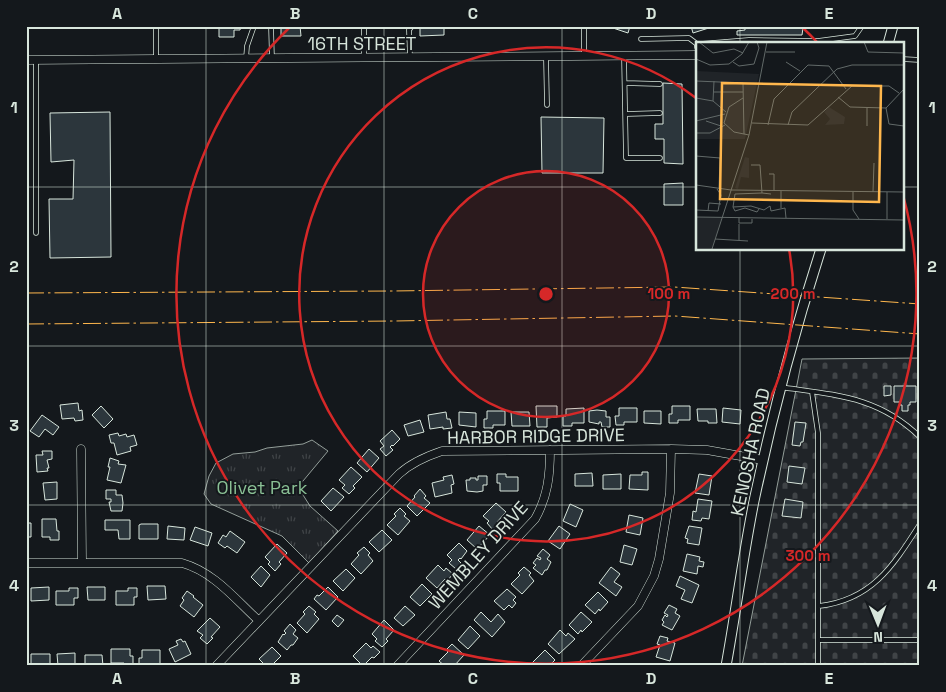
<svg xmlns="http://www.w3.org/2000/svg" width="946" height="692" font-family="'Space Grotesk',sans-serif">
	<defs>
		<pattern id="cemetery-stones" width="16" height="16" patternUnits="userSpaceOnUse" patternTransform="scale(1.25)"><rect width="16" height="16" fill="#202428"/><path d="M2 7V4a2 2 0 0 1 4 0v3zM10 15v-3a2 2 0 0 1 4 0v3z" fill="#404447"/></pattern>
		<pattern id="park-tufts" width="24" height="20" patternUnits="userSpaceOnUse" patternTransform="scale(1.25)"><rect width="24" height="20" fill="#202428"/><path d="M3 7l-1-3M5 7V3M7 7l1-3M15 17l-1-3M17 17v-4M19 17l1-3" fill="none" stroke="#404447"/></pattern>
	</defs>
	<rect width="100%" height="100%" fill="#14181c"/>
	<!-- cemetery -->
	<path fill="url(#cemetery-stones)" stroke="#939e99" d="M920 358V666H742L802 359Z"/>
	<!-- park -->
	<path fill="url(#park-tufts)" stroke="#939e99" d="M312 440 328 451 298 487 310 506 338 531 309 563 282 536 211 504 204 494 209 476 216 463 233 454 255 452 267 448 303 444Z"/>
	<!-- building -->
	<path fill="#2c363c" stroke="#d8e6dc" d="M219 26H241L240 30H234V37H219Z
		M281 26H300L301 36H281Z
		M420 26H444V35L420 36Z
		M607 26H630L628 33Z
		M691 26H715L693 33Z
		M745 26H810V28H803L802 35H737V31L745 30Z
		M663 83 682 84 683 164 664 163V139H655V124H663Z
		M110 112 111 257 50 258 49 199H73L74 160 51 162 50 113Z
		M541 117 604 118 603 173H542Z
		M683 183V205H664V184Z
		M884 386H891V395L884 396Z
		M894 386H916V402H910V405H908V411H902V405H900V402H894Z
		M78 403 79 411 82 410 83 420 75 421 74 418 62 419 60 405Z
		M101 406 113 419 104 428 92 415Z
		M536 406H557V417L547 418V427H537Z
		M672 406H690V420H678V423H669V414H672Z
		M584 408V423H572V426H563V416H566V409Z
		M619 408H637V422H624V425H616L615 416H619Z
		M723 408 741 410 740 424 722 422Z
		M697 409H716L717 423H708V421H698Z
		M597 410 606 411V417H610V427H602L601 422H599V424L589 422V411Z
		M487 411H505V425H493V428H484V419H487Z
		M644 411H661V424L644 423Z
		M446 412 447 419H450L452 428 443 429V427L430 429 428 415Z
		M459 412 476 413V427L459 425Z
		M511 412H529L530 426H512Z
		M42 415 59 427 53 435 45 429 39 437 30 431Z
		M420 420 424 432 408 436 404 425Z
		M795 422 806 423 803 442H801L800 446 792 445Z
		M392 430 400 439 393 446 392 445 390 447 393 450 386 456 380 449 384 446 380 441Z
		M118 433 119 436 126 434 127 437 134 435 137 445 130 447 131 451 117 455 114 443H111L109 435Z
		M369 449 379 458 367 472 357 463Z
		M42 451H52V459L47 460 49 468H47L48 471 37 472 36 455H43Z
		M110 458 119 461 118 464 126 465 121 483 107 480 110 467H108Z
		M789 466 805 468 802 484 787 482Z
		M351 467 362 477 353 486 355 488 349 494 342 488 345 485 339 480Z
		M642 472H648V490L629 489 630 475H642Z
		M592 473 593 486H575V474Z
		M497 474H506V477H518V491H500V483H497Z
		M621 474V489H603V475Z
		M699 474 712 476 709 495 695 493Z
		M452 475 454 484 451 485 452 493 435 497 432 483 444 480 443 477Z
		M478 476H487V485H483V491L477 492 467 491 466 480H470V478H476V480H478Z
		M57 482V499L45 500 43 483Z
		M333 488 344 497 331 511 321 501Z
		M420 489 426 496 424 498 430 503 417 516 407 506 415 497 414 496Z
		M106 490H116V495H122L123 503 122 511H111L109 502H111V499H106Z
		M698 499 712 501 709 519 702 518 701 521 692 520 693 511 696 512Z
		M785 499 803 502 801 518 782 516Z
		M496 503 506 512 497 522 499 523 493 530 487 523 489 521 483 516Z
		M570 504 583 510 576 527 563 521Z
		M400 508 406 514 404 516 410 521 398 535 387 525 396 516 394 514Z
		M629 515 643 518 640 535 626 532Z
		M42 519H56L57 531H59V540H50V537H42Z
		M105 520H130V539H119L118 530H105Z
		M26 523H31V537H26Z
		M141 524H158V539H139V525Z
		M168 526 185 528 184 540 167 539Z
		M479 526 490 535 477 549 467 540Z
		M559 526 570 534 560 549 548 541Z
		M689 526 702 528 699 545 687 543 688 539 685 538Z
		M195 527 212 533 208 546 190 540Z
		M382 530 392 540 379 552 369 542Z
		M230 531 245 542 237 553 227 546 225 548 218 543 223 535 226 537Z
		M459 543 467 551 461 559 460 558 458 560 461 563 456 569 449 563 452 560 447 555Z
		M277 544 287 553 279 562 281 564 275 571 268 564 270 562 265 557Z
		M624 545 637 549 632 565 620 562Z
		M364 547 370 553 368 555 373 561 361 574 351 564 359 555 357 553Z
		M543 549 550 555 547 559 551 562 547 570H545L542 575 533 568 536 565 533 563 537 558 540 560 541 558 537 556Z
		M687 554 700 557 699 561 704 562 703 567 698 566 697 574 683 571Z
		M438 565 444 571 446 568 453 574 447 581 445 579 437 588 426 578Z
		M261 566 270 575 261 587 251 577Z
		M524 567 531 573 529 575 534 581 522 594 511 584 520 575 518 573Z
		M611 567 620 574 614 582 622 587 616 596 599 583Z
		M346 569 355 578 343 591 333 581Z
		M680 576 699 585 692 603 681 599 685 590 676 586Z
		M422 584 432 594 420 606 410 597Z
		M147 586H165L166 599 148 600Z
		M49 587V600L31 601V588Z
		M87 587H105V600H88Z
		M328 587 338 597 326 610 314 599 317 595 319 596Z
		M69 588H78V598H74V605H56V591H69Z
		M128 588H137V597H134V605H116V591H128Z
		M507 589 516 597 513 600 516 603 512 608 509 605 504 610 494 601Z
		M187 591 194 596 193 597 203 605 194 617 180 606 184 600 182 598Z
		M598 592 608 602 600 611 599 609 595 614 585 605Z
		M669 605 677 609 675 613 680 616 672 630 662 625 664 622 662 620 665 615 667 617 668 615 664 613Z
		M309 606 316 612 314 614 319 619 307 633 297 623 305 614 303 612Z
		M405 606 415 615 403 626 394 618Z
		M481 612 491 622 498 614 505 622 492 637 474 620Z
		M581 612 592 622 582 632 581 630 578 634 569 625Z
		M337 615 344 620 338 627 332 621Z
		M210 618 220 627 211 637 213 638 207 644 200 638 203 635 197 631Z
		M384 620 394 630 386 639 388 641 382 647 375 641 377 639 372 634Z
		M290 624 296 630 293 634 298 638 293 645H291L287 650 278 642 283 634 284 635 286 633 284 631Z
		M470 626 480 636 468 649 458 640Z
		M560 630 566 636 568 633 575 639 559 654 548 644Z
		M660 636 668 638 667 641 675 643 670 661 656 657 660 645 657 644Z
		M181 639 183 642 185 641 191 654 175 662 169 649 178 645 176 641Z
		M366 643 371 648 373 646 380 652 374 658 372 657 363 666 353 656Z
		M452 644 464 655 454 666H445L439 661 448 652 446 650Z
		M272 647 281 656 271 666H266L259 659Z
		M111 649H130V656H133V665H124V663H111Z
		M142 650H160V664L139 666V658H142Z
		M545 650 555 660 549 666H534L532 663Z
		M75 653V666H58L57 654Z
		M31 654H50V666H31Z
		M85 655H102L103 666H85Z"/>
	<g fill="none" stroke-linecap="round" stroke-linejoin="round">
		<!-- service casing -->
		<g stroke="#d8e6dc" stroke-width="5.5">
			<path id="service" d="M271 26 272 59
				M364 26V58
				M641 39 689 38 697 44V47
				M700 44 749 40 818 41 855 36 862 26
				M584 56V26
				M624 56 626 158H660
				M546 57 547 105
				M410 58 409 30 412 26
				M246 59 247 46 254 26
				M902 59 920 60
				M36 60V233
				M156 60V26
				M625 83 660 84
				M626 114 660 113
				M780 387C835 395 878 396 920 437
				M812 392 818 433V666
				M819 606C872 600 893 566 920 524
				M819 640H920"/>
		</g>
		<!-- minor casing -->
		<g stroke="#d8e6dc" stroke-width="9">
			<path id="minor" d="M26 60 697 55
				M81 449 82 562
				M26 563H182C214 572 235 599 259 621
				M216 666 399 474C411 463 427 456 442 451L671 449 707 450 763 460
				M397 666 535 519C548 496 550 475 550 450
				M581 666 638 606 654 576 659 559 670 493 671 449"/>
		</g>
		<!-- tertiary casing -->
		<g stroke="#d8e6dc" stroke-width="11">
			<path id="tertiary" d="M888 44 893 26
				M726 666C736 611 743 556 754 501 772 416 794 332 821 249"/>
		</g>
		<!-- service -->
		<use href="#service" stroke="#14181c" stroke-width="4"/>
		<!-- minor -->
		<use href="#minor" stroke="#14181c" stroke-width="8"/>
		<!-- tertiary -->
		<use href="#tertiary" stroke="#14181c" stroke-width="9"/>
		<!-- power -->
		<path stroke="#ffb74d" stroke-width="1" stroke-dasharray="18 4 2.5 4" stroke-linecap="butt" d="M26 293 393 291 674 287 920 304
			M26 324 395 321 675 316 920 334"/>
	</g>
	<!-- grid -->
	<path fill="none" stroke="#d8e6dc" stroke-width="1" stroke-opacity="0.55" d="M206 26V666M384 26V666M562 26V666M740 26V44M26 187H697M902 187H920M740 249V666M26 346H920M26 505H920"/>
	<!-- distance rings -->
	<circle cx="546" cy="294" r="123" fill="#d62828" fill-opacity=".12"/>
	<g fill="none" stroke="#d62828" stroke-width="2.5">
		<circle cx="546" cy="294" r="123"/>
		<path d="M789 249A247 247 0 1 1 696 98"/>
		<path d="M803 28A370 370 0 0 1 817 42M903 195A370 370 0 1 1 289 28"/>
	</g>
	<g text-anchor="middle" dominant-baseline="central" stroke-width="4" stroke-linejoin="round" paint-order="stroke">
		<!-- street labels -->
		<g font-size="18" fill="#d8e6dc" stroke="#14181c">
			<text x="362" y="43">16TH STREET</text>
			<text transform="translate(536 436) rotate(-1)">HARBOR RIDGE DRIVE</text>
			<text transform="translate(750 452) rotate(-78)">KENOSHA ROAD</text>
			<text transform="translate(478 555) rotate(-48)">WEMBLEY DRIVE</text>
		</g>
		<!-- park labels -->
		<g font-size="18" fill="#8ac095" stroke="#14181c">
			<text x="262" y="487">Olivet Park</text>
		</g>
	</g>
	<!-- overview -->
	<g transform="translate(696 42)">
		<rect width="208" height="208" fill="#14181c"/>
		<path d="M49 115 53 116V136L45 135 42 147 39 146Z" fill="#202428"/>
		<path d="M0 29 63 32 49 97H0Z" fill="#202428"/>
		<path d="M133 65 149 75 148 82 129 83 134 77 128 70ZM0 175H26L16 207H0Z" fill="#202428"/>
		<path fill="none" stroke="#626a69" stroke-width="1" d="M3 0 17 11 38 7 47 11M168 0 172 10 208 11M70 10H99M0 17 14 23 33 22 46 12 53 0M37 20 43 24 58 22 63 6 61 0M90 20 104 29M0 39 47 41 48 92M18 50H47M142 55 154 65 190 66 208 47M0 56 17 59 30 70M47 56 33 65 28 81 38 90 53 93M17 59 18 39M190 66 193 82 208 84M0 79 29 72M10 79 25 84M56 81 112 83 156 44H193L203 51M72 83 78 57 112 23 133 24 150 47M92 83 96 70 141 27 156 23H208M171 84V66M0 91H14L29 83M0 114 24 116 23 147M55 123H64L66 151 75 152M73 132H78V149M0 143 35 148 208 150M157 150V168L163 177M177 150 178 121M66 151 39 152 37 165 55 164 68 168 74 164 75 169 89 166 90 176M37 165 39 169 49 166 61 170 63 167M85 166V149M0 168 22 169 25 153 21 147M12 169 13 161 25 162M0 175 208 178M43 175V181H56V177M191 177V150M43 182V198M19 197 52 199M16 207 53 93 71 0"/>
		<path fill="#ffb74d" fill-opacity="0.15" stroke="#ffb74d" stroke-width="2.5" d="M26 41 185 44 183 160 24 157Z"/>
		<rect width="208" height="208" fill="none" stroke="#d8e6dc" stroke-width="2.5"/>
	</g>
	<circle cx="546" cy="294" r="8" fill="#d62828" stroke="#14181c" stroke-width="2.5"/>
	<g font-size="15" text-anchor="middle" font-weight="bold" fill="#d62828" stroke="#14181c" stroke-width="4" stroke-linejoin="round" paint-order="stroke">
		<text x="669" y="299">100 m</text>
		<text x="793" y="299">200 m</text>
		<text x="808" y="561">300 m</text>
	</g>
	<!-- border -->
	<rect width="946" height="692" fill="none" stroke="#14181c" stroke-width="55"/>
	<!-- north arrow -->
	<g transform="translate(878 624) rotate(179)" stroke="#14181c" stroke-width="4" paint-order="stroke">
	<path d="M0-4L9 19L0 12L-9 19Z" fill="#d8e6dc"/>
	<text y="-8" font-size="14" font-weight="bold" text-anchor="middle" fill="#d8e6dc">N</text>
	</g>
	<rect x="28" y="28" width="890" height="636" fill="none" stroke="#d8e6dc" stroke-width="2"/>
	<g font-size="16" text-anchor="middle" font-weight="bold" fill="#d8e6dc">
		<text x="117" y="19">A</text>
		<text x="295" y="19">B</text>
		<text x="473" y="19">C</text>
		<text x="651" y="19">D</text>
		<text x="829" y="19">E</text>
		<text x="14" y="113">1</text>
		<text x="932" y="113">1</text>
		<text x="14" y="272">2</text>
		<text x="932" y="272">2</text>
		<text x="14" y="431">3</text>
		<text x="932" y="431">3</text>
		<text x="14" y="591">4</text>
		<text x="932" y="591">4</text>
		<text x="117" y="684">A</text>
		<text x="295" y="684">B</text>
		<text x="473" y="684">C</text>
		<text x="651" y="684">D</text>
		<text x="829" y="684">E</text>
	</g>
</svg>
